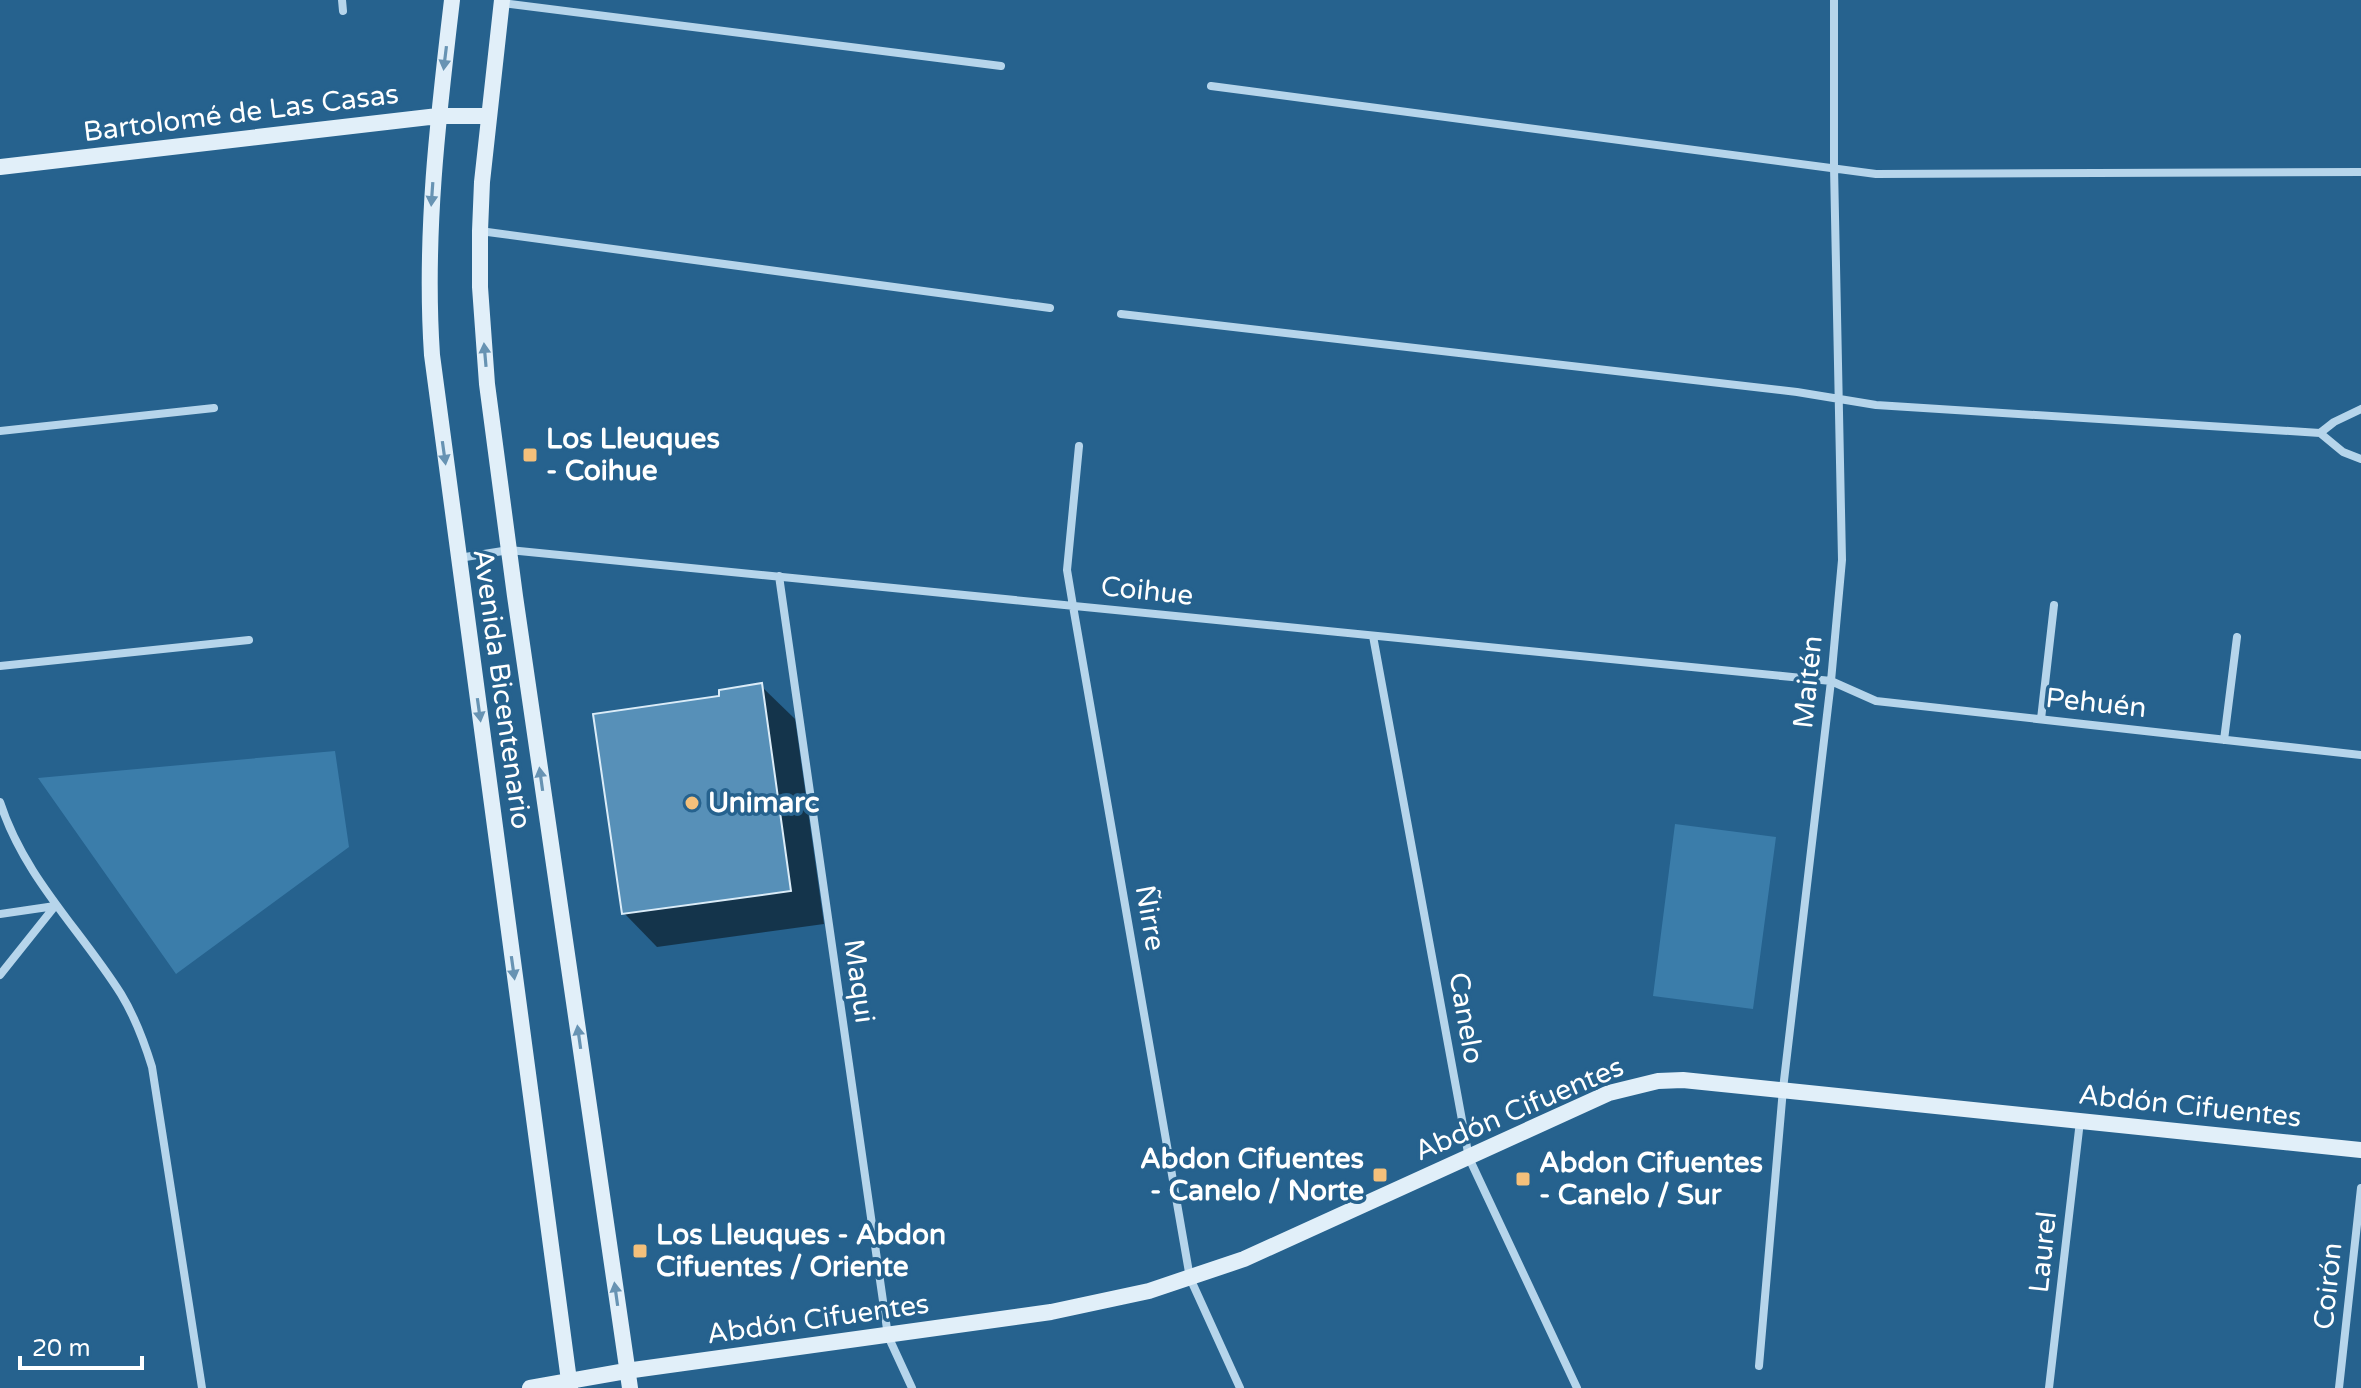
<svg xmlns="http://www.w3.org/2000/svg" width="2361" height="1388" font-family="'Varela Round',sans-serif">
	<rect width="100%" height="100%" fill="#26628e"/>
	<!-- green -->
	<path fill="#3b7daa" d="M335 751 349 847 176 974 38 778Z
		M1675 824 1776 837 1753 1009 1653 996Z"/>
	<!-- shadow -->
	<path fill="#0007" d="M761 686 795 719 824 924 657 947 624 913 721 698Z"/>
	<!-- building -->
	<path fill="#5790b8" stroke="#dbecf8" stroke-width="2" d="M762 683 791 891 622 914 593 714 719 696V690Z"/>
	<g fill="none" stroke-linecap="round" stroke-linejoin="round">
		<!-- street -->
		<path stroke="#b6d5eb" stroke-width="8" d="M342 0 343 11
			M502 3 1001 66
			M1211 86 1876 174 2361 172
			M480 231 1050 308
			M1121 314 1797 392 1876 405 2320 433 2343 452 2361 459
			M0 431 214 408
			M2320 433 2334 422 2361 409
			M1079 446 1067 570 1073 606 1190 1278 1240 1388
			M459 558 509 550 1792 677 1831 681 1876 701 2361 755
			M779 576 888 1336 912 1388
			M1373 636 1469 1158 1577 1388
			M0 666 249 640
			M2041 719 2054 605
			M2224 740 2237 637
			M0 802C24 877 80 929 121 994 135 1017 144 1041 152 1067L202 1388
			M0 914 55 906
			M0 975 55 906
			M1759 1366 1783 1089 1831 681 1842 560 1834 167V0
			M2049 1388 2080 1121
			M2339 1388 2361 1188"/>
		<!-- secondary -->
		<path stroke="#e1eff9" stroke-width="16" d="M452 0C438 118 424 235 432 355L570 1388
			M502 0 482 182 480 231V287L487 384 515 596 630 1388
			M0 167 438 116H489
			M530 1388 626 1371 1051 1312 1149 1291 1244 1259 1609 1093 1658 1081 1683 1080 2361 1150"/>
	</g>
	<!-- one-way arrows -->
	<defs><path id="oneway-solid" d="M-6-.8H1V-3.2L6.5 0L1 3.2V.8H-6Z" transform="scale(2)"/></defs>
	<g fill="#6793b3">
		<use href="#oneway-solid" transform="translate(445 58) rotate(97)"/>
		<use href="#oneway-solid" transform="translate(432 194) rotate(94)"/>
		<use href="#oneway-solid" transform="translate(485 355) rotate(-95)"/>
		<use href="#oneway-solid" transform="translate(444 453) rotate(82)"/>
		<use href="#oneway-solid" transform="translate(479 710) rotate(82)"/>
		<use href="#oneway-solid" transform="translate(541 779) rotate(-98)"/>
		<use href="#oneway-solid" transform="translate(513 968) rotate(82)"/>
		<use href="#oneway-solid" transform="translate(579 1037) rotate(-98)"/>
		<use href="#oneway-solid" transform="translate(616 1294) rotate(-98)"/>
	</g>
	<!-- markers -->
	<g fill="#f4c07b" stroke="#26628e" stroke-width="3">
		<rect x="522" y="447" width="16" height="16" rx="4"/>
		<circle cx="692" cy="803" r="8"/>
		<rect x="1372" y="1167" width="16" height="16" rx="4"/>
		<rect x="1515" y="1171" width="16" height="16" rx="4"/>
		<rect x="632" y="1243" width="16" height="16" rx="4"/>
	</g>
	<g text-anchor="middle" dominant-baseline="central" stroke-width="7" stroke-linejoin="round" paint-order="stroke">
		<!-- street labels -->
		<g font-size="28" fill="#fff" stroke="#26628e">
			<text transform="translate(241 113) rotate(-7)">Bartolomé de Las Casas</text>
			<text transform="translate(1147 591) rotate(6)">Coihue</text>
			<text transform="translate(1808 682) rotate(-84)">Maitén</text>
			<text transform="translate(502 689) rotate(82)">Avenida Bicentenario</text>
			<text transform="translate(2096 703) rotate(6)">Pehuén</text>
			<text transform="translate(1150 918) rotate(80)">Ñirre</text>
			<text transform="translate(859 981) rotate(82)">Maqui</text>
			<text transform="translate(1466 1018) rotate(80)">Canelo</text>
			<text transform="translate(2190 1106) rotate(6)">Abdón Cifuentes</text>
			<text transform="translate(1519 1109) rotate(-23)">Abdón Cifuentes</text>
			<text transform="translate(2043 1252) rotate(-84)">Laurel</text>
			<text transform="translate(2328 1286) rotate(-84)">Coirón</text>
			<text transform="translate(818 1319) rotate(-8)">Abdón Cifuentes</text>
		</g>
		<!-- poi labels -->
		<g font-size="28" font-weight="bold" fill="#fff" stroke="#26628e" text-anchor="start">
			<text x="546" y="439">Los Lleuques<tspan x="546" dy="32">- Coihue</tspan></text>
			<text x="708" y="803">Unimarc</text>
			<text x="1364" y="1159" text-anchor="end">Abdon Cifuentes<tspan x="1364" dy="32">- Canelo / Norte</tspan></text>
			<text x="1539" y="1163">Abdon Cifuentes<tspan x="1539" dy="32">- Canelo / Sur</tspan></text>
			<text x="656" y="1235">Los Lleuques - Abdon<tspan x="656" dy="32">Cifuentes / Oriente</tspan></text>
		</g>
	</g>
	<!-- scale -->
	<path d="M20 1356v12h122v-12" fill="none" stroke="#ffffff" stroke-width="4"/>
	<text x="32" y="1356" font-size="24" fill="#ffffff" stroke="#26628e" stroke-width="6" paint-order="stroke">20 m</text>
</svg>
